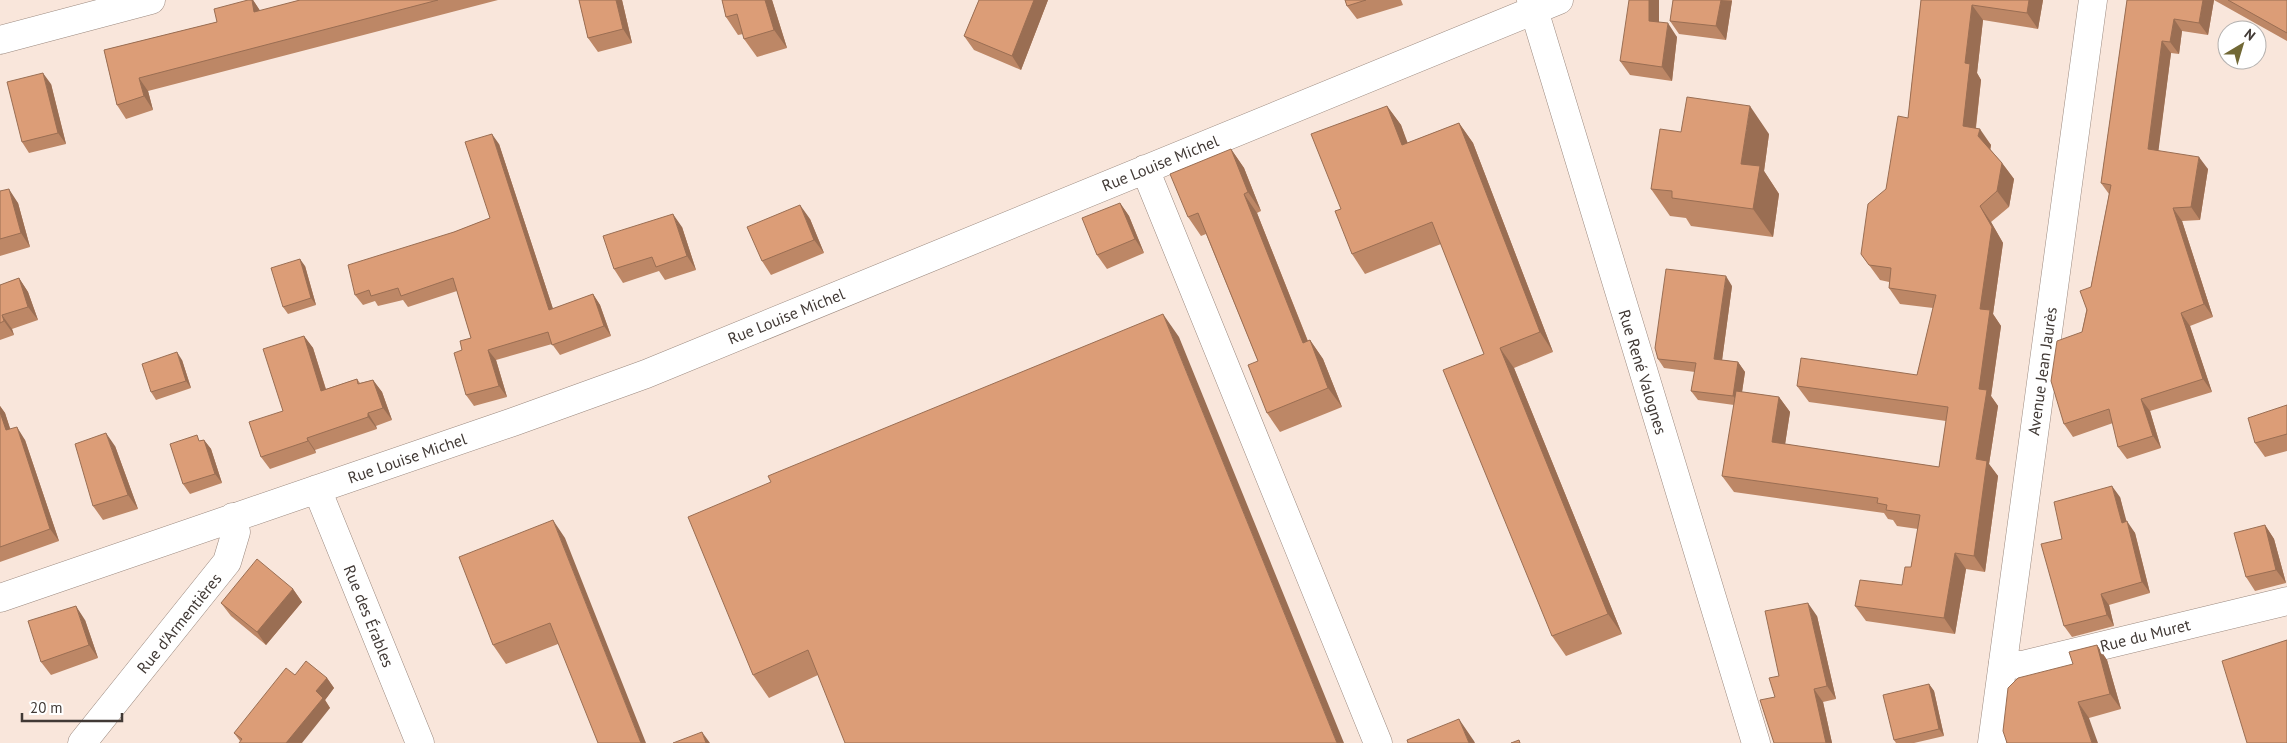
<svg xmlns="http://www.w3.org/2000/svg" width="2287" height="743" font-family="'PT Sans',sans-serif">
	<rect width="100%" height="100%" fill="#f9e6db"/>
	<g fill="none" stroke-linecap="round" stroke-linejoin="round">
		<!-- minor casing -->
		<g stroke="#9b897f" stroke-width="29">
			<path id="minor" d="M1531 0 1756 743
				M0 40 151 0
				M1145 169 1378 743
				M317 489 420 743
				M0 598 513 422 646 374 1559 0
				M2003 664 2022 665 2287 601
				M82 743 227 562 236 532 233 517"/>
		</g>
		<!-- major casing -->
		<g stroke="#9b897f" stroke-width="29">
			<path id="major" d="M1992 743 2093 0"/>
		</g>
		<!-- minor -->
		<use href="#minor" stroke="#fff" stroke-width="28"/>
		<!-- major -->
		<use href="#major" stroke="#fff" stroke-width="28"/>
	</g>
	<!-- wall -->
	<path fill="#bd8766" d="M248 0H253L260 11 300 0H498L148 91 153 110 126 119 117 105 104 50 217 22Z
		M579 0H622L632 43 598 52 588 38Z
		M722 0H772L787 48 757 57 744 39 743 34 738 35 726 17Z
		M979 0H1048L1021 70 974 50 964 36Z
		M1345 0H1401L1403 5 1357 19 1347 6Z
		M1659 0V22L1677 37 1672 81 1630 75 1620 61Z
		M1673 0H1732L1726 40 1679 34 1670 21Z
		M1921 0H2043L2038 29 1983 20 1977 73 1981 80 1976 128 1991 145 1990 149 2002 163 2014 179 2009 207 1991 222 2003 243 1993 314 2001 326 1991 396 1998 406 1989 464 1998 476 1985 572 1966 569 1955 634 1866 621 1855 606 1902 585 1911 567 1918 529 1897 526 1893 520 1888 519 1884 513 1734 492 1722 476 1734 405 1698 400 1691 391 1695 372 1664 368 1658 359 1732 286 1722 360 1738 362 1745 372 1742 392 1779 397 1790 412 1785 444 1939 467 1946 421 1809 402 1797 386 1917 375 1933 308 1900 304 1889 288V282L1880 280 1861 254 1886 189 1908 118Z
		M2127 0H2287V41L2214 0 2208 35 2182 31 2179 54 2171 53 2158 151 2208 169 2200 220 2182 221 2213 317 2190 326 2212 392 2150 411 2161 448 2127 459 2118 447 2113 423 2073 437 2064 424 2109 194 2101 183Z
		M51 84 66 144 29 153 22 142Z
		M1387 106 1401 125 1407 143 1459 123 1473 143 1553 352 1514 368 1622 634 1566 656 1552 636 1484 354 1441 244 1365 274 1352 254 1341 209Z
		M1681 132 1769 134 1764 171 1779 194 1773 237 1691 226 1686 218 1670 216 1651 189Z
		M499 144 553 309 593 294 600 305 611 336 560 355 552 344 496 360 507 397 474 406 466 395 462 350 471 338 457 291 408 307 403 300 378 306 375 301 363 305 355 295 454 232 490 218Z
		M1231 149 1244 168 1261 211 1257 213 1308 341 1310 340 1323 359 1342 407 1280 432 1267 413 1258 361 1206 234 1201 236 1188 217Z
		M0 191 18 203 30 247 0 256Z
		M1120 203 1129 216 1144 253 1107 269 1097 255Z
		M810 219 824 253 771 275 762 261Z
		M682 227 696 270 665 280 659 271 623 283 614 269Z
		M305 266 316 305 288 314 283 307Z
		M19 278 28 292 38 320 12 329 14 335 0 340V285Z
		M304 336 313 348 326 389 357 379 360 383 373 380 382 392 392 420 376 426 377 429 315 450 316 453 270 469 261 457 283 411Z
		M1179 337 818 675 769 698 753 675Z
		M182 360 191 388 156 400 151 392Z
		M2287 405V451L2265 457 2255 443Z
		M0 406 5 413 10 429 25 440 59 541 0 562Z
		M201 440H204L211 449 222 483 190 494 183 484Z
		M115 446 138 509 103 520 93 506Z
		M2120 497 2126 522 2135 533 2150 593 2109 605 2114 626 2072 637 2064 626 2062 539Z
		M2265 525 2274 539 2286 583 2255 591 2246 577Z
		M565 538 558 644 506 664 493 645Z
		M293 589 302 602 266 645 231 616 221 603Z
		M1817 616 1836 699 1823 702 1832 743H1774L1775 697 1779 676Z
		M85 620 98 658 51 675 41 662Z
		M2097 645 2107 660 2121 709 2089 718 2007 743 2073 664Z
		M295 675 327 678 334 688 325 700 330 708 240 741 234 733Z
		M1929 684 1934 691 1944 736 1914 743H1896L1894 740Z"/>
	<!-- shaded-wall -->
	<path fill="#9a6e53" d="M252 0H253L261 12H254Z
		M616 0H622L632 43 623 29Z
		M765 0H772L787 48 774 30Z
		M1034 0H1048L1021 70 1012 56Z
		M1649 0H1659V34L1649 21Z
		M1721 0 1732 1 1726 40 1716 26Z
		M2029 0H2043L2038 29 2027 13Z
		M2203 0H2214L2208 35 2199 23Z
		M1972 5 1983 20 1977 73 1981 80 1974 142 1963 126 1965 63Z
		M2174 19 2182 31 2179 54 2170 42Z
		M1668 23 1677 37 1672 81 1662 67Z
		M2162 41 2171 53 2157 162 2148 149Z
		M43 73 51 84 66 144 58 133Z
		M139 78 148 91 153 110 144 96Z
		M1387 106 1401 125 1416 165 1402 145Z
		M1750 106 1769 134 1764 171 1779 194 1773 237 1753 209 1741 164Z
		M1459 123 1473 143 1553 352 1540 332Z
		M1980 129 1991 145 1990 152 1978 136Z
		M492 134 499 144 557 321 549 310Z
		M1231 149 1244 168 1261 211 1248 192Z
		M2199 157 2208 169 2200 220 2191 207Z
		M2002 163 2014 179 2009 207 1997 191Z
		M9 189 18 203 30 247 21 233Z
		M1244 194 1257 213 1316 362 1303 343Z
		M1120 203 1129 216 1144 253 1135 239Z
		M800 205 810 219 824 253 814 240Z
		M1980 206 1991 222 2003 243 1993 314 2001 326 1991 396 1998 406 1989 464 1998 476 1985 572 1974 556 1979 389Z
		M2173 208 2182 221 2213 317 2204 304Z
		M673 214 682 227 696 270 687 256Z
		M300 259 305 266 316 305 311 298Z
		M1726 276 1732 286 1721 368 1714 359Z
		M19 278 28 292 38 320 28 307Z
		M593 294 600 305 611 336 604 326Z
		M2181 313 2190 326 2212 392 2203 379Z
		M1163 314 1179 337 1344 743H1337Z
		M2 315 12 329 14 335 4 321Z
		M304 336 313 348 330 403 321 391Z
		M1310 340 1323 359 1342 407 1328 388Z
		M1500 348 1514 368 1622 634 1608 614Z
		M488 350 496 360 507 397 499 386Z
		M177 352 182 360 191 388 186 381Z
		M1738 362 1745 372 1740 405 1733 396Z
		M373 380 382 392 392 420 383 408Z
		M1779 397 1790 412 1783 458 1772 442Z
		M2141 399 2150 411 2161 448 2153 436Z
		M0 406 5 413 15 443 6 430 0 412Z
		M368 413 376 426 377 429 368 417Z
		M17 427 25 440 59 541 50 529Z
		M106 433 115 446 138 509 128 495Z
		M307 438 315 450 316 453 308 441Z
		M204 440 211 449 222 483 215 474Z
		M2112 486 2120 497 2130 534 2122 523Z
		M553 520 565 538 646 743H641Z
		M2127 521 2135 533 2150 593 2142 582Z
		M2265 525 2274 539 2286 583 2276 570Z
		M1955 553 1966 569 1955 634 1944 618Z
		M293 589 302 602 266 645 257 632Z
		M2101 594 2109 605 2114 626 2107 615Z
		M1808 603 1817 616 1836 699 1827 686Z
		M76 606 85 620 98 658 89 645Z
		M2097 645 2107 660 2121 709 2110 694Z
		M327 678 334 688 325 700 330 708 302 743H286L316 691Z
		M1929 684 1934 691 1944 736 1939 729Z
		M1814 689 1823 702 1832 743H1826Z
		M2078 702 2089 718 2098 743H2092Z
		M1459 719 1474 741 1475 743H1469Z
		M702 732 710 743H706Z"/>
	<!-- building -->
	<path fill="#dc9d77" stroke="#9a6e53" d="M248 0H252L254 12 300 0H438L139 78 144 96 117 105 104 50 217 22 214 9Z
		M579 0H616L623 29 588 38Z
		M722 0H765L774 30 744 39 737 14 726 17Z
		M979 0H1034L1012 56 964 36Z
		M1345 0H1366L1347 6Z
		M1629 0H1649V21L1668 23 1662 67 1620 61Z
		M1673 0H1721L1716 26 1670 21Z
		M1921 0H2029L2027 13 1972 5 1965 63 1970 64 1963 126 1980 129 1978 136 2002 163 1997 191 1980 206 1992 227 1980 309 1990 310 1979 389 1987 390 1976 459 1987 461 1974 556 1955 553 1944 618 1855 606 1860 580 1902 585 1905 567H1911L1920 515 1886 510 1887 505 1877 503 1878 498 1722 476 1736 391 1779 397 1772 442 1939 467 1948 407 1797 386 1801 358 1917 375 1936 295 1889 288 1891 268 1869 265 1861 254 1868 204 1886 189 1898 116 1908 118Z
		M2127 0H2203L2199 23 2174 19 2170 42 2162 41 2148 149 2199 157 2191 207 2173 208 2204 304 2181 313 2203 379 2141 399 2153 436 2118 447 2109 409 2064 424 2051 381 2057 341 2082 332 2087 310 2080 291 2091 287 2111 185 2101 183Z
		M2228 0H2287V33Z
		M43 73 58 133 22 142 7 82Z
		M1687 97 1750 106 1741 164 1760 166 1753 209 1672 198V191L1651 189 1660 129 1681 132Z
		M1387 106 1402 145 1459 123 1540 332 1500 348 1608 614 1552 636 1443 370 1484 354 1432 222 1352 254 1335 211 1341 209 1311 134Z
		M492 134 549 310 593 294 604 326 552 345 548 332 488 350 499 386 466 395 454 353 462 350 460 341 471 338 453 278 401 296 398 288 371 296 369 290 355 295 348 265 454 232 490 218 465 142Z
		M1231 149 1248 192 1244 194 1303 343 1310 340 1328 388 1267 413 1248 365 1258 361 1198 213 1188 217 1170 174Z
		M9 189 21 233 0 239V191Z
		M1120 203 1135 239 1097 255 1082 218Z
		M800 205 814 240 762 261 747 227Z
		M673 214 687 256 656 267 652 257 614 269 603 236Z
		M300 259 311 298 283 307 271 268Z
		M1666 269 1726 276 1714 359 1738 362 1733 396 1691 391 1696 363 1658 359 1655 348Z
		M19 278 28 307 2 315 4 321 0 323V285Z
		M1163 314 1337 743H845L808 650 753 675 688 517 771 482 768 476Z
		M304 336 321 391 357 379 358 384 373 380 383 408 368 413V417L307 438 308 441 261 457 249 422 283 411 263 349Z
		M177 352 186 381 151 392 142 364Z
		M2287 405V434L2255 443 2248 418Z
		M0 412 6 430 17 427 50 529 0 547Z
		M106 433 128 495 93 506 75 444Z
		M197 435 199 441 204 440 215 474 183 484 170 444Z
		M2112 486 2122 523 2127 521 2142 582 2101 594 2107 615 2064 626 2041 544 2062 539 2054 502Z
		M553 520 641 743H598L550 623 493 645 459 557Z
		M2265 525 2276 570 2246 577 2234 533Z
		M257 559 293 589 257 632 221 603Z
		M1808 603 1827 686 1814 689 1826 743H1774L1760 700 1775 697 1769 678 1779 676 1765 611Z
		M76 606 89 645 41 662 28 621Z
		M2287 640V743H2247L2222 661Z
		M2097 645 2110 694 2078 702 2092 743H2007L2003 731 2008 688 2018 678 2073 664 2069 652Z
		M306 661 327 678 316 691 323 698 286 743H239L242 739 234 733 286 668 295 675Z
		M1929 684 1939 729 1894 740 1883 695Z
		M1459 719 1469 743H1408L1407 740Z
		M702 732 706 743H673Z
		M1519 740 1520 743H1511Z"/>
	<g text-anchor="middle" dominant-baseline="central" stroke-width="5" stroke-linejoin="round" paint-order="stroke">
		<!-- street labels -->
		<g font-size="16" fill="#413935" stroke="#fff">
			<text transform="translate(1160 163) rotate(-22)">Rue Louise Michel</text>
			<text transform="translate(786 316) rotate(-22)">Rue Louise Michel</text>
			<text transform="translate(2042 371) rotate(-82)">Avenue Jean Jaurès</text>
			<text transform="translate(1643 372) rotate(73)">Rue René Valognes</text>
			<text transform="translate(407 458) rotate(-19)">Rue Louise Michel</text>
			<text transform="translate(369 616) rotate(68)">Rue des Érables</text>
			<text transform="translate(179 623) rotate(-51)">Rue d'Armentières</text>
			<text transform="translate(2145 635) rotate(-14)">Rue du Muret</text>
		</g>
	</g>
	<!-- north arrow -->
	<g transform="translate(2242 45) rotate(38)"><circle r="24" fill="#ffffff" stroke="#b3b0ae"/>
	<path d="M0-4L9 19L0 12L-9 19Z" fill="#716835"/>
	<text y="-8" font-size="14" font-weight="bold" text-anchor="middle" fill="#413935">N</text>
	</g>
	<!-- scale -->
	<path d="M22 713v8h100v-8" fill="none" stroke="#413935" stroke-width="2.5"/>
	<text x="30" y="713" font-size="15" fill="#413935" stroke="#ffffff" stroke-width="4" paint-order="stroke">20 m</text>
</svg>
